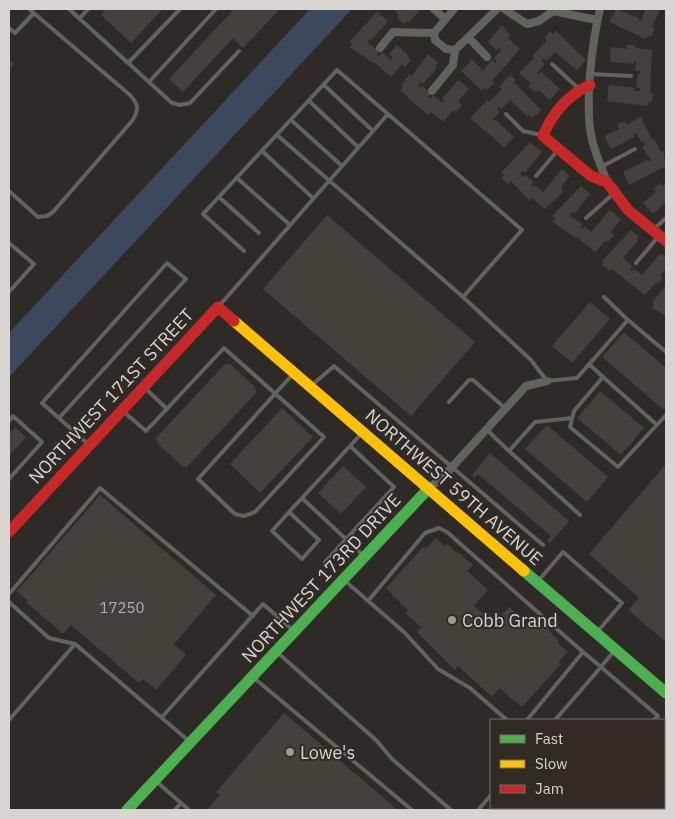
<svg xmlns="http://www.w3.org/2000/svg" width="675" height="819" font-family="'IBM Plex Sans',sans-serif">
	<rect width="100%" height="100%" fill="#2e2b27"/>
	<!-- water -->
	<path fill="#3c485c" d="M310 9H352L9 377V333Z"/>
	<!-- building -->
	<path fill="#44403a" d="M106 9H163L131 43 101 15Z
		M234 9H280L243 48 233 38 183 92 169 79Z
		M393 9H416L419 11 408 23 406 21 404 24 397 18 399 15Z
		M616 9 639 18 638 20 641 22 645 9H660L652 27 655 28 651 37 648 36 646 39 609 22Z
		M377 12 387 20 386 24 371 40 369 39 367 42 379 52 377 54 379 56 382 52 391 60 393 57 389 54 397 45 409 56 408 58 411 60 405 67 402 64 391 77 374 62 373 63 350 47 352 44 349 42Z
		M502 25 510 35 508 38 520 49 492 81 494 83 487 90 485 88 482 91 461 71 472 59 481 68V72L492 60 495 63 497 61 494 58 501 50 499 48 496 50 488 42Z
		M550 31 553 34 556 31 586 60 577 70 555 52 546 61 544 58 542 61 545 64 537 73 538 74 541 72 560 89 550 100 540 91 535 92 528 86 531 84 519 73 534 58 532 56 547 40 544 38Z
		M627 45H636L635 48 652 50 650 92 653 93 652 103 649 102 648 106 607 101 609 85 635 88 634 91H640V88H636L638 74H640V71H635L636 62 634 61V64L610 62 611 47 627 49Z
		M428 54 438 63 435 66 437 68 423 84 421 82 418 86 420 88 422 86 431 94 428 97 430 99 433 95 442 103 444 101 442 99 458 80 469 89 460 99 459 102 462 105 456 112 454 110 443 122 431 112 428 115 408 98V95L407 96 400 90 403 87 401 85 410 74 412 76Z
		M9 60 14 64 9 70Z
		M510 75 516 80 514 82 541 110 533 118 529 115 528 117 510 100 501 110 499 107 497 109 500 112 492 120H496L514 137 504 147 470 118 487 100 489 102 502 89 499 87Z
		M641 117 652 140 654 139 661 152 663 151 666 166 629 185 623 172 647 160 648 162 651 160 642 147 645 145 643 141 641 142 636 133 633 134 635 137 611 149 604 136 619 129 617 125 625 121 626 125Z
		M530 142 542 152 525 173 523 171 520 174 523 177 525 175 534 182 531 185 533 187 535 185 543 192 562 169 570 176 561 186 563 192 545 209 532 198 530 201 511 181 508 184 502 178 504 175 501 173Z
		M666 182V202L653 214 643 203 656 192 654 189 660 183 662 186Z
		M581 186 590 194 574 214 572 212 570 216 582 224 580 227 582 229 585 226 591 232 610 210 621 219 613 229 611 233 614 235 608 242 606 240 595 252 577 237 576 238 553 222 556 219 552 216Z
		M327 215 475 342 411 416 263 289Z
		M631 230 639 237 637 239 638 241 623 258 633 267 630 270 632 272 634 269 642 275 658 256 662 254 666 258V269L660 275 663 278 658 284 656 282 645 295 612 269 610 271 602 265 604 262 602 261Z
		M666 285V316L652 308 654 305 652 303Z
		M590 302 610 319 572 363 552 346Z
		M624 332 666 368V406L663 409 602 357Z
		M225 364H230L255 387 256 393 187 467H183L157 443 156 438Z
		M600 391 644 428 621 455 577 418Z
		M282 408 313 437 260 493 230 464Z
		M547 425 608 477 587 502 525 449Z
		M15 427 26 437 9 456V433Z
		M490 453 569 521 550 543 547 541 551 536 478 474 474 478 472 475Z
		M666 464V642L628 610 639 598 589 554Z
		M343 466 366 487 341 514 318 493Z
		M100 495 216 595 174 644 186 655 156 690 143 679 139 683 71 625 63 634 26 602 28 601 17 591Z
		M436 538 445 546 447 544 457 553 458 552 473 565 467 571 488 590 474 606 494 623 509 607 529 625 536 617 551 631 550 632 559 641 558 643 568 652 558 662 561 664 522 707 499 688 492 697 458 666 455 670 417 632 421 627 405 613 408 610 386 588 423 547 426 549Z
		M284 713 398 810H207L220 795 216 792Z
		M664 738 666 740V810L664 808Z"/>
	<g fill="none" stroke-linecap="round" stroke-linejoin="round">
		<!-- lane -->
		<path stroke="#646261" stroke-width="4" d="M69 9 172 103 180 105 190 103 239 51
			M80 18 88 9
			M9 28 15 33 34 13
			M129 62 180 9
			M552 64 579 89
			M591 74 631 76
			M149 82 216 9
			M324 85 373 131
			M309 101 358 147
			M506 114 523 131 541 135
			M291 120 342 166
			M262 151 313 198
			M601 167 635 149
			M536 176 558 150
			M237 178 290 225
			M9 191 38 217 47 216 53 212 132 121C139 110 139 105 130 95L29 9
			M219 197 259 233
			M586 218 613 194
			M655 228 666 218
			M9 243 34 264 9 292
			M244 251 203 214 337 70 388 114
			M636 263 658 237
			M463 297 531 360 547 381 577 378 628 320 666 352
			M604 297 628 320
			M219 306C275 242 331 178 388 114L522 230 463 297C401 243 339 189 277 135
			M589 364 603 377 574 411 570 427 618 467 666 415
			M603 377 657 425
			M312 385 334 366 543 545
			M145 388 167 409
			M449 402 469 380H473L506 409
			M124 412 146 431 224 348 324 437 255 512 244 516 235 514 198 479 293 374
			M59 418 186 279 167 263 42 403 88 444
			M572 418 535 422 509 451 580 515
			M9 421 13 416 42 442 9 479
			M487 430 509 451
			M362 433 302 498 364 556
			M289 512 272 531 302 559 319 540 289 512 302 498
			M325 562 394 487 350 446
			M344 580 404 632 438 669 470 688 507 720
			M538 581 563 552 622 603 598 631
			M9 594 100 488 253 616
			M368 601 425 533 439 528 447 532 583 652
			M9 602 49 638 75 644 189 741
			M278 653 377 741 392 759 451 810
			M254 678 412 810
			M162 717 263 604 294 631
			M9 720 75 644
			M527 720 583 652 601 667 614 651
			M555 720 601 667 658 716 654 720
			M664 721 666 723
			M157 782 181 803
			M607 808 610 810
			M175 810 181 803 189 810
			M478 810 491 795
			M577 810 579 808
			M642 810 644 808 647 810"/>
		<!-- street -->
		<path stroke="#646261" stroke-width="8" d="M434 9 445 19
			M504 9 527 24 539 21 553 11 597 20
			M600 9C592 43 585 100 591 135 594 151 601 166 607 182
			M434 33 435 40 446 49 455 50
			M469 38 487 57
			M380 48 393 32 434 33 454 9
			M432 91 453 65 455 50 497 9
			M429 488 442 478 526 386 547 381"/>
		<!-- fast -->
		<path stroke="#4caf50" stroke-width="11" d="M524 571 666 693
			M127 810 429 488"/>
		<!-- slow -->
		<path stroke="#ffc107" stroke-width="11" d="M234 321 524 571"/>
		<!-- jam -->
		<path stroke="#c62828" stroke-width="11" d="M590 85C568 95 552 114 543 136L591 176 607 182 628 210 666 241
			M9 532 218 307 234 321"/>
	</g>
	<!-- markers -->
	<g fill="#9c9995" stroke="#312b24" stroke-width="2">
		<circle cx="452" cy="620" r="5"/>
		<circle cx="290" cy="752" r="5"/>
	</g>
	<g text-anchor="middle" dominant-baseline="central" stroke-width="4" stroke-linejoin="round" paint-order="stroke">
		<!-- number labels -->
		<g font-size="15" fill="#b3afaa">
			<text x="122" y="607">17250</text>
		</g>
		<!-- street labels -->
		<g font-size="18" fill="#d8d4d0" stroke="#312b24">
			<text transform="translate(111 396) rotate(-47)">NORTHWEST 171ST STREET</text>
			<text transform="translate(454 487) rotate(41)">NORTHWEST 59TH AVENUE</text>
			<text transform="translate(321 578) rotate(-47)">NORTHWEST 173RD DRIVE</text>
		</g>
		<!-- poi labels -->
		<g font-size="18" fill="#d8d4d0" stroke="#312b24" text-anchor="start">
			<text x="462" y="620">Cobb Grand</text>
			<text x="300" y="752">Lowe's</text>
		</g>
	</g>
	<!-- border -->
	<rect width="675" height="819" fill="none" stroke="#d8d4d0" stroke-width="20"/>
	<!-- legend -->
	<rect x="490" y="719" width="175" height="90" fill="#312b24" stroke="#746f69"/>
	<rect x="500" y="735" width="25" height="8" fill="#4caf50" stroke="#746f69"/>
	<text x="535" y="744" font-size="15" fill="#d8d4d0">Fast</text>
	<rect x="500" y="760" width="25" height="8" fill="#ffc107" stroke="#746f69"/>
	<text x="535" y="769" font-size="15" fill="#d8d4d0">Slow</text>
	<rect x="500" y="785" width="25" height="8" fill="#c62828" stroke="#746f69"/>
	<text x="535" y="794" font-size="15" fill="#d8d4d0">Jam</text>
</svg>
